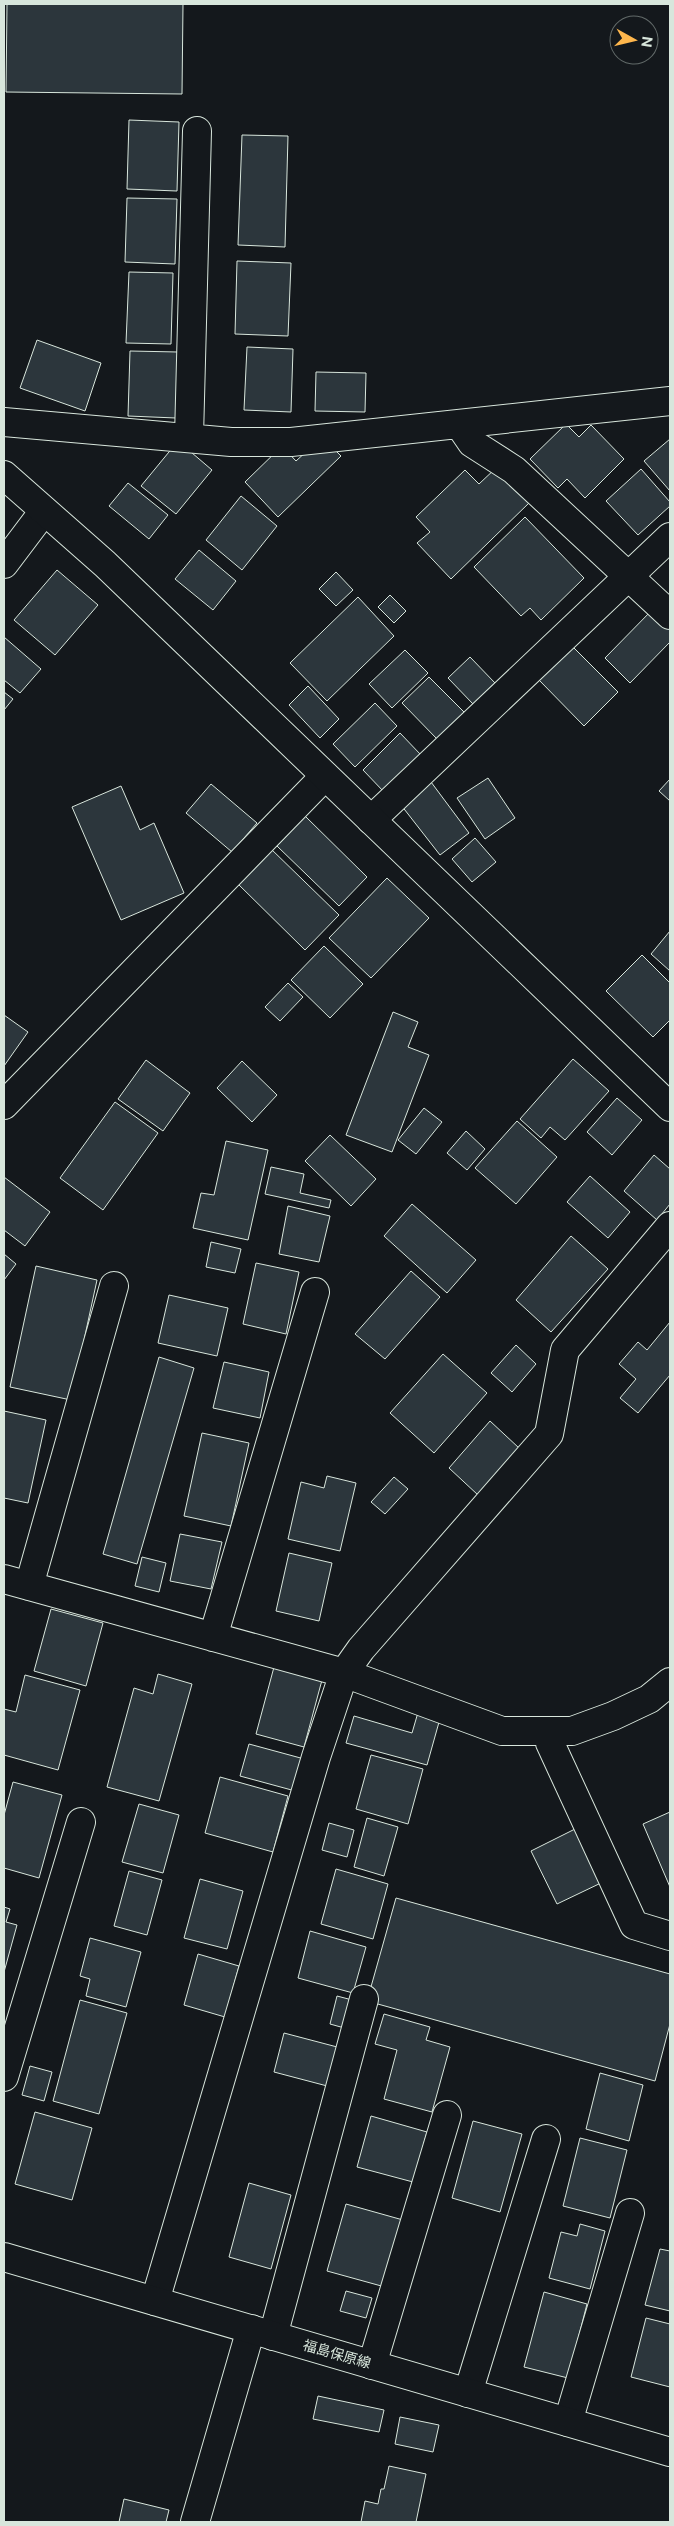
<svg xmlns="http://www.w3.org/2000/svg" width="674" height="2526" font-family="'Public Sans','Noto Sans JP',sans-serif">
	<rect width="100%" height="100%" fill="#14181c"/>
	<!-- building -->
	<path fill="#2c363c" stroke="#d8e6dc" d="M7 4H183L182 94 6 92Z
		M129 120 179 122 177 191 127 189Z
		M242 135 288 136 285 247 238 245Z
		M127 198 177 199 175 264 125 262Z
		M237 261 291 263 288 336 235 334Z
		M129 272 173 273 171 344 126 343Z
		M37 340 101 363 85 411 20 388Z
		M247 347 293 349 291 412 244 410Z
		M130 351 178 352 176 418 128 416Z
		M316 372 366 373 365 412 315 411Z
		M566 424 579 437 591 425 624 459 585 498 567 479 558 488 530 459Z
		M670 439V491L644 461Z
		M178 441 212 470 176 514 141 486Z
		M282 446 296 461 308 450 334 449 341 456 278 517 245 482Z
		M497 467 530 502 451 579 417 543 430 532 416 517 465 470 479 484Z
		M641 469 670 502V506L638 535 606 501Z
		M128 483 168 515 149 539 109 506Z
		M241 496 277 526 242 570 206 540Z
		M525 517 584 578 541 620 530 608 521 616 474 567Z
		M199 550 236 581 213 610 175 579Z
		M57 570 98 605 55 655 14 620Z
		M336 572 353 590 336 606 319 589Z
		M390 595 406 611 394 623 378 607Z
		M358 597 394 636 327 701 290 663Z
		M653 609 670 626V642L630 683 605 658Z
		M4 637 41 669 20 693 4 680Z
		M573 647 618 692 584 726 539 680Z
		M405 650 428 673 392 708 369 684Z
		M470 657 495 683 473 704 448 678Z
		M429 677 464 712 437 739 402 703Z
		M308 686 339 719 320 738 289 705Z
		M4 692 13 699 4 710Z
		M375 703 397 726 355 767 333 744Z
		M400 733 421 755 384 792 363 770Z
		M488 778 515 818 485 839 457 798Z
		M670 779V801L659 791Z
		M431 782 469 833 440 855 401 805Z
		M211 784 257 823 232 852 186 813Z
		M121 786 140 830 154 823 184 893 121 920 72 807Z
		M305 816 367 877 339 906 277 846Z
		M475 838 496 862 472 882 452 859Z
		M269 847 339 915 305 950 236 882Z
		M387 878 429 918 371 978 329 938Z
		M670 931V971L651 954Z
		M324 946 363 984 330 1018 291 980Z
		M642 955 670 983V1020L653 1037 606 991Z
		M288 983 303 997 280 1021 265 1007Z
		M393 1012 418 1022 408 1047 429 1055 392 1152 346 1135Z
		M4 1015 28 1032 4 1066Z
		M573 1059 609 1091 565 1140 550 1127 541 1138 520 1119Z
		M146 1060 190 1093 163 1131 118 1099Z
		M242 1061 277 1095 252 1122 217 1088Z
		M617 1098 642 1120 612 1155 587 1132Z
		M115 1102 158 1133 103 1210 60 1178Z
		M424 1108 442 1122 416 1154 398 1140Z
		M517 1121 557 1157 516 1204 475 1168Z
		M466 1131 485 1149 467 1170 447 1153Z
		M330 1135 376 1179 351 1206 305 1161Z
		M226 1141 268 1150 248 1240 193 1228 201 1193 214 1195Z
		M654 1155 670 1169V1204L657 1220 624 1191Z
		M271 1167 304 1174 300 1193 331 1200 329 1208 265 1194Z
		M590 1176 630 1212 608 1238 567 1202Z
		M4 1177 50 1212 25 1246 4 1230Z
		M412 1204 476 1260 447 1293 384 1236Z
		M288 1206 330 1216 319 1262 279 1254Z
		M571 1236 608 1269 551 1332 516 1300Z
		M211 1242 241 1249 235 1273 206 1267Z
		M4 1254 16 1264 4 1280Z
		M256 1263 299 1272 286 1334 243 1324Z
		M36 1266 97 1280 71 1400 10 1387Z
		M411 1271 440 1297 385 1359 355 1334Z
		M169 1295 228 1308 217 1356 158 1343Z
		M670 1322V1375L638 1413 620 1398 636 1379 619 1364 638 1342 647 1350Z
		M516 1345 536 1364 512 1392 491 1373Z
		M443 1354 487 1393 434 1453 390 1413Z
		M159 1357 194 1368 137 1564 103 1554Z
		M224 1362 269 1372 260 1418 213 1408Z
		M4 1411 46 1420 28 1503 4 1498Z
		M490 1421 519 1448 478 1495 449 1468Z
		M202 1433 249 1443 231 1526 184 1516Z
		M327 1476 356 1483 340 1551 288 1539 301 1482 324 1488Z
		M394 1477 408 1489 385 1514 371 1502Z
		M180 1534 222 1542 211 1589 170 1581Z
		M289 1553 332 1563 319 1621 276 1611Z
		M142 1557 166 1563 159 1592 135 1586Z
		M51 1609 103 1623 86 1686 34 1671Z
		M274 1667 322 1680 304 1747 256 1734Z
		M158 1674 192 1684 159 1801 107 1787 134 1688 153 1694Z
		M25 1675 80 1690 58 1770 4 1755V1709L16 1712Z
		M419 1709 441 1715 427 1765 346 1743 354 1716 412 1733Z
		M249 1744 308 1760 299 1792 240 1776Z
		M371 1755 423 1769 408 1824 356 1809Z
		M220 1777 288 1796 273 1852 205 1833Z
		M13 1782 62 1795 39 1878 4 1868V1815Z
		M139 1804 179 1815 163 1873 122 1862Z
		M670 1812V1887L643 1824Z
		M367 1818 398 1827 384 1876 354 1867Z
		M329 1823 354 1830 347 1857 322 1850Z
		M577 1828 603 1882 557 1904 531 1851Z
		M336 1869 388 1884 373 1939 321 1924Z
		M129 1871 162 1880 147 1935 114 1926Z
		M200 1879 243 1891 227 1949 184 1938Z
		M396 1898 670 1974V2024L655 2081 367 2001Z
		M4 1907 10 1909 6 1922 17 1925 4 1972Z
		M310 1931 366 1947 353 1993 298 1978Z
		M90 1938 141 1952 126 2007 86 1996 90 1979 80 1976Z
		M198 1954 239 1966 225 2017 184 2005Z
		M337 1996 356 2001 348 2029 330 2024Z
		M80 2000 127 2013 99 2114 53 2101Z
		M384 2014 430 2027 426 2040 450 2047 432 2112 384 2099 397 2050 375 2044Z
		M284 2033 341 2048 331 2087 274 2072Z
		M30 2066 52 2072 44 2101 22 2095Z
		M600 2073 643 2085 629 2141 586 2129Z
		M35 2112 92 2128 72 2200 15 2184Z
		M371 2116 427 2132 413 2182 357 2167Z
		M473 2121 522 2134 500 2212 452 2198Z
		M580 2138 627 2150 610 2218 563 2206Z
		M249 2183 291 2195 271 2269 229 2257Z
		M346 2204 403 2220 385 2287 327 2271Z
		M580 2224 605 2231 590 2289 549 2278 561 2232 577 2236Z
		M660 2249 670 2251V2311L645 2305Z
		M346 2291 372 2298 366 2318 340 2311Z
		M544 2292 587 2304 568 2378 524 2367Z
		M646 2318 670 2324V2387L631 2377Z
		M318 2396 384 2410 379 2432 313 2419Z
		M400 2417 439 2425 433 2452 395 2444Z
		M389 2466 426 2474 416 2522H361L365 2501 378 2504 381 2489H384Z
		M124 2499 169 2510 166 2522H119Z"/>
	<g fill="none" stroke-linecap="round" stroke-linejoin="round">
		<!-- street casing -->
		<g stroke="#d8e6dc" stroke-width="30">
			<path id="street" d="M4 422 231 442H291L670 401
				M459 424 472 443 514 470 670 615
				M189 437 197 131
				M4 564 44 511
				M371 820 670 537
				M4 1105 325 776
				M4 1579 344 1673 502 1731H572L613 1716 649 1699 670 1682
				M29 1586 114 1286
				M213 1637 315 1292
				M549 1732 550 1743 634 1925 670 1936
				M4 2077 81 1822
				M155 2301 316 1757 344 1673 361 1649 549 1434 565 1350 670 1226
				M273 2336 364 1999
				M372 2365 447 2115
				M468 2393 546 2139
				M568 2422 630 2213
				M195 2522 251 2329"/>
		</g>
		<!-- secondary casing -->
		<g stroke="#d8e6dc" stroke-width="30">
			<path id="secondary" d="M4 475 105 564 670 1107"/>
		</g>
		<!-- primary casing -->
		<g stroke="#d8e6dc" stroke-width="30">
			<path id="primary" d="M4 2257 670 2452"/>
		</g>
		<!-- street -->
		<use href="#street" stroke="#14181c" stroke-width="28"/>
		<!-- secondary -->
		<use href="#secondary" stroke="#14181c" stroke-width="28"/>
		<!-- primary -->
		<use href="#primary" stroke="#14181c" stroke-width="28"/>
	</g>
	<g text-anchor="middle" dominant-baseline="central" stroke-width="4" stroke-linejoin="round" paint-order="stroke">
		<!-- street labels -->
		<g font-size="14" fill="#d8e6dc" stroke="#14181c">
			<text transform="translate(337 2354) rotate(16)">福島保原線</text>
		</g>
	</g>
	<!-- border -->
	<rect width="674" height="2526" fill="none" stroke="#d8e6dc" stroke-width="10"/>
	<!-- north arrow -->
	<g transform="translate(634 40) rotate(98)"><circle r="24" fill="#14181c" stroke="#626a69"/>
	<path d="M0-4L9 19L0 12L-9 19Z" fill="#ffb74d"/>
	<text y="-8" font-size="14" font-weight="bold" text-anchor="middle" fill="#d8e6dc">N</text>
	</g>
</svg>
